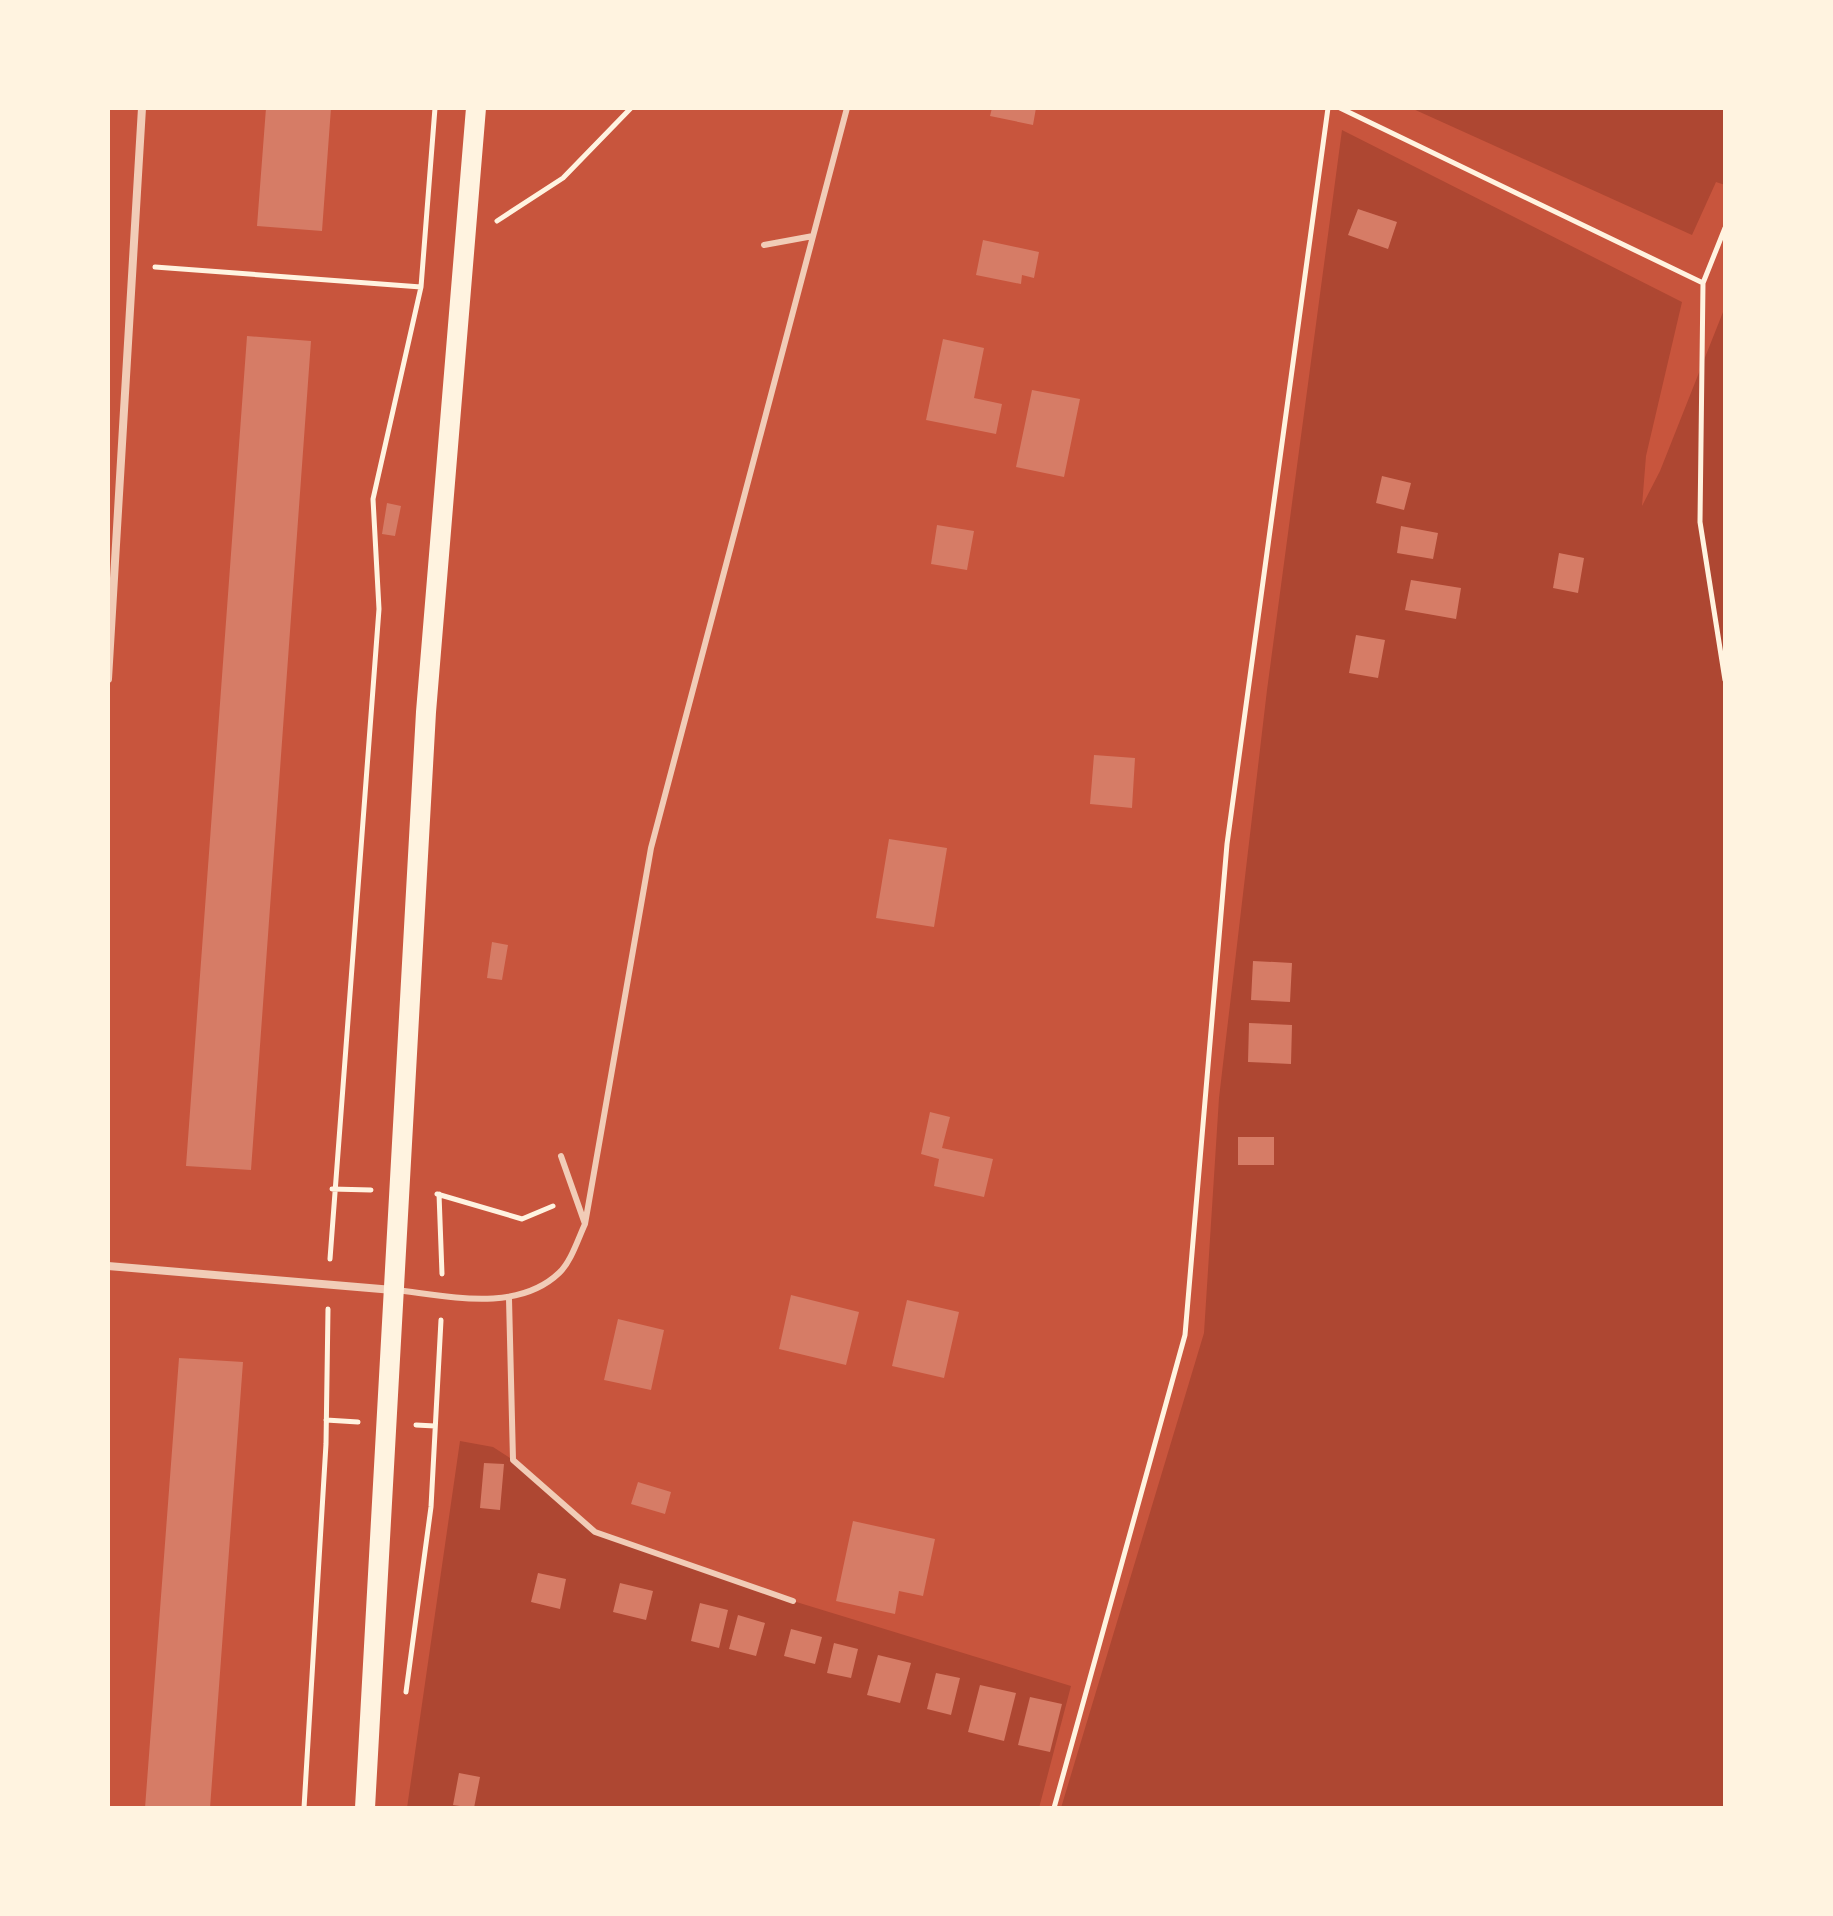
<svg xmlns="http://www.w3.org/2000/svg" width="1833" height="1916" font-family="'Source Serif 4',serif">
	<rect width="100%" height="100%" fill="#c8553d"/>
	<!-- green -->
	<path fill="#ae4732" d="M1411 108H1725V185L1716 182 1692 235Z
		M1342 130 1682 302 1646 456 1642 506 1660 471 1725 307V1808H1061L1204 1333 1219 1098 1267 690Z
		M460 1441 493 1447 513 1460 595 1532 793 1601 1071 1686 1039 1808H407Z"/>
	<!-- building -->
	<path fill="#d67c66" d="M266 108H331L322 231 257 226Z
		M992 108H1036L1033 125 990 116Z
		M1358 209 1397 222 1388 249 1348 235Z
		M983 240 1039 252 1034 278 1022 275 1021 284 976 275Z
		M247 336 311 341 251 1170 186 1166Z
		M943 339 984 348 974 398 1002 404 996 434 926 420Z
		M1032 390 1080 399 1064 477 1016 467Z
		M1382 476 1411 483 1404 510 1376 503Z
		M387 503 401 506 395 536 382 534Z
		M937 525 974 531 967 570 931 564Z
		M1401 526 1438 533 1433 559 1397 553Z
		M1559 553 1584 558 1578 593 1553 588Z
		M1411 580 1461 588 1456 619 1405 610Z
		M1356 635 1385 640 1378 678 1349 673Z
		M1094 755 1135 758 1132 808 1090 804Z
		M889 839 947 848 934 927 876 918Z
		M492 942 508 945 502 980 487 978Z
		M1253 961 1292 963 1290 1002 1251 1000Z
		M1249 1023 1292 1025 1291 1064 1248 1062Z
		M930 1112 950 1117 942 1148 993 1159 984 1197 934 1186 939 1159 921 1154Z
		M1238 1137H1274V1165H1238Z
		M791 1295 859 1312 846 1365 779 1349Z
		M907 1300 959 1312 944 1378 892 1366Z
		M618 1319 664 1330 651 1390 604 1380Z
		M179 1358 243 1362 210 1808H145Z
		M484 1463 504 1464 500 1510 480 1508Z
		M638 1482 671 1492 665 1514 631 1504Z
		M853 1521 935 1539 923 1596 899 1591 895 1614 836 1601Z
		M538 1573 566 1579 560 1609 531 1602Z
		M620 1583 653 1591 646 1620 613 1612Z
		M700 1603 728 1610 719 1648 691 1641Z
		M738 1615 765 1623 756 1656 729 1649Z
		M791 1629 822 1637 815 1664 784 1656Z
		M834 1643 858 1649 851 1678 827 1673Z
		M878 1655 911 1663 900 1703 867 1695Z
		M936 1673 960 1678 951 1715 927 1709Z
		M980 1685 1016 1693 1004 1741 968 1732Z
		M1030 1697 1062 1704 1050 1752 1018 1745Z
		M459 1773 480 1777 474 1808 453 1805Z"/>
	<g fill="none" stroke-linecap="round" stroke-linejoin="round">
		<!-- path -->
		<path stroke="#fff3e0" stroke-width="5" d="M1340 108 1703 283
			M497 221 563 178 631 108
			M1725 228 1703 283 1700 522 1725 680
			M155 267 421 287
			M332 1189 371 1190
			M437 1194 522 1219 553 1206
			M439 1194 442 1274
			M330 1259 379 609 373 499 421 287 435 108
			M326 1420 358 1422
			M416 1425 435 1426
			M406 1692 431 1507 441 1320
			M304 1808 326 1444 328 1309
			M1054 1808 1185 1335 1227 844 1328 108"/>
		<!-- service -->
		<path stroke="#f1ccb7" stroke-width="6" d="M764 245 813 236
			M585 1224 651 848 847 108
			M397 1290C448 1296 517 1313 559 1273 571 1262 578 1239 585 1224L561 1156
			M509 1299 513 1460 595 1532 793 1601"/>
		<!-- minor -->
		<path stroke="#f1ccb7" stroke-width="8" d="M108 679 142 108
			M108 1266 393 1290"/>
		<!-- primary -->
		<path stroke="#fff3e0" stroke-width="20" d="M365 1808 426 712 476 108"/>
	</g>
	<!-- border -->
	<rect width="1833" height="1916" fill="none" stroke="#fff3e0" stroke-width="220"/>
</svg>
